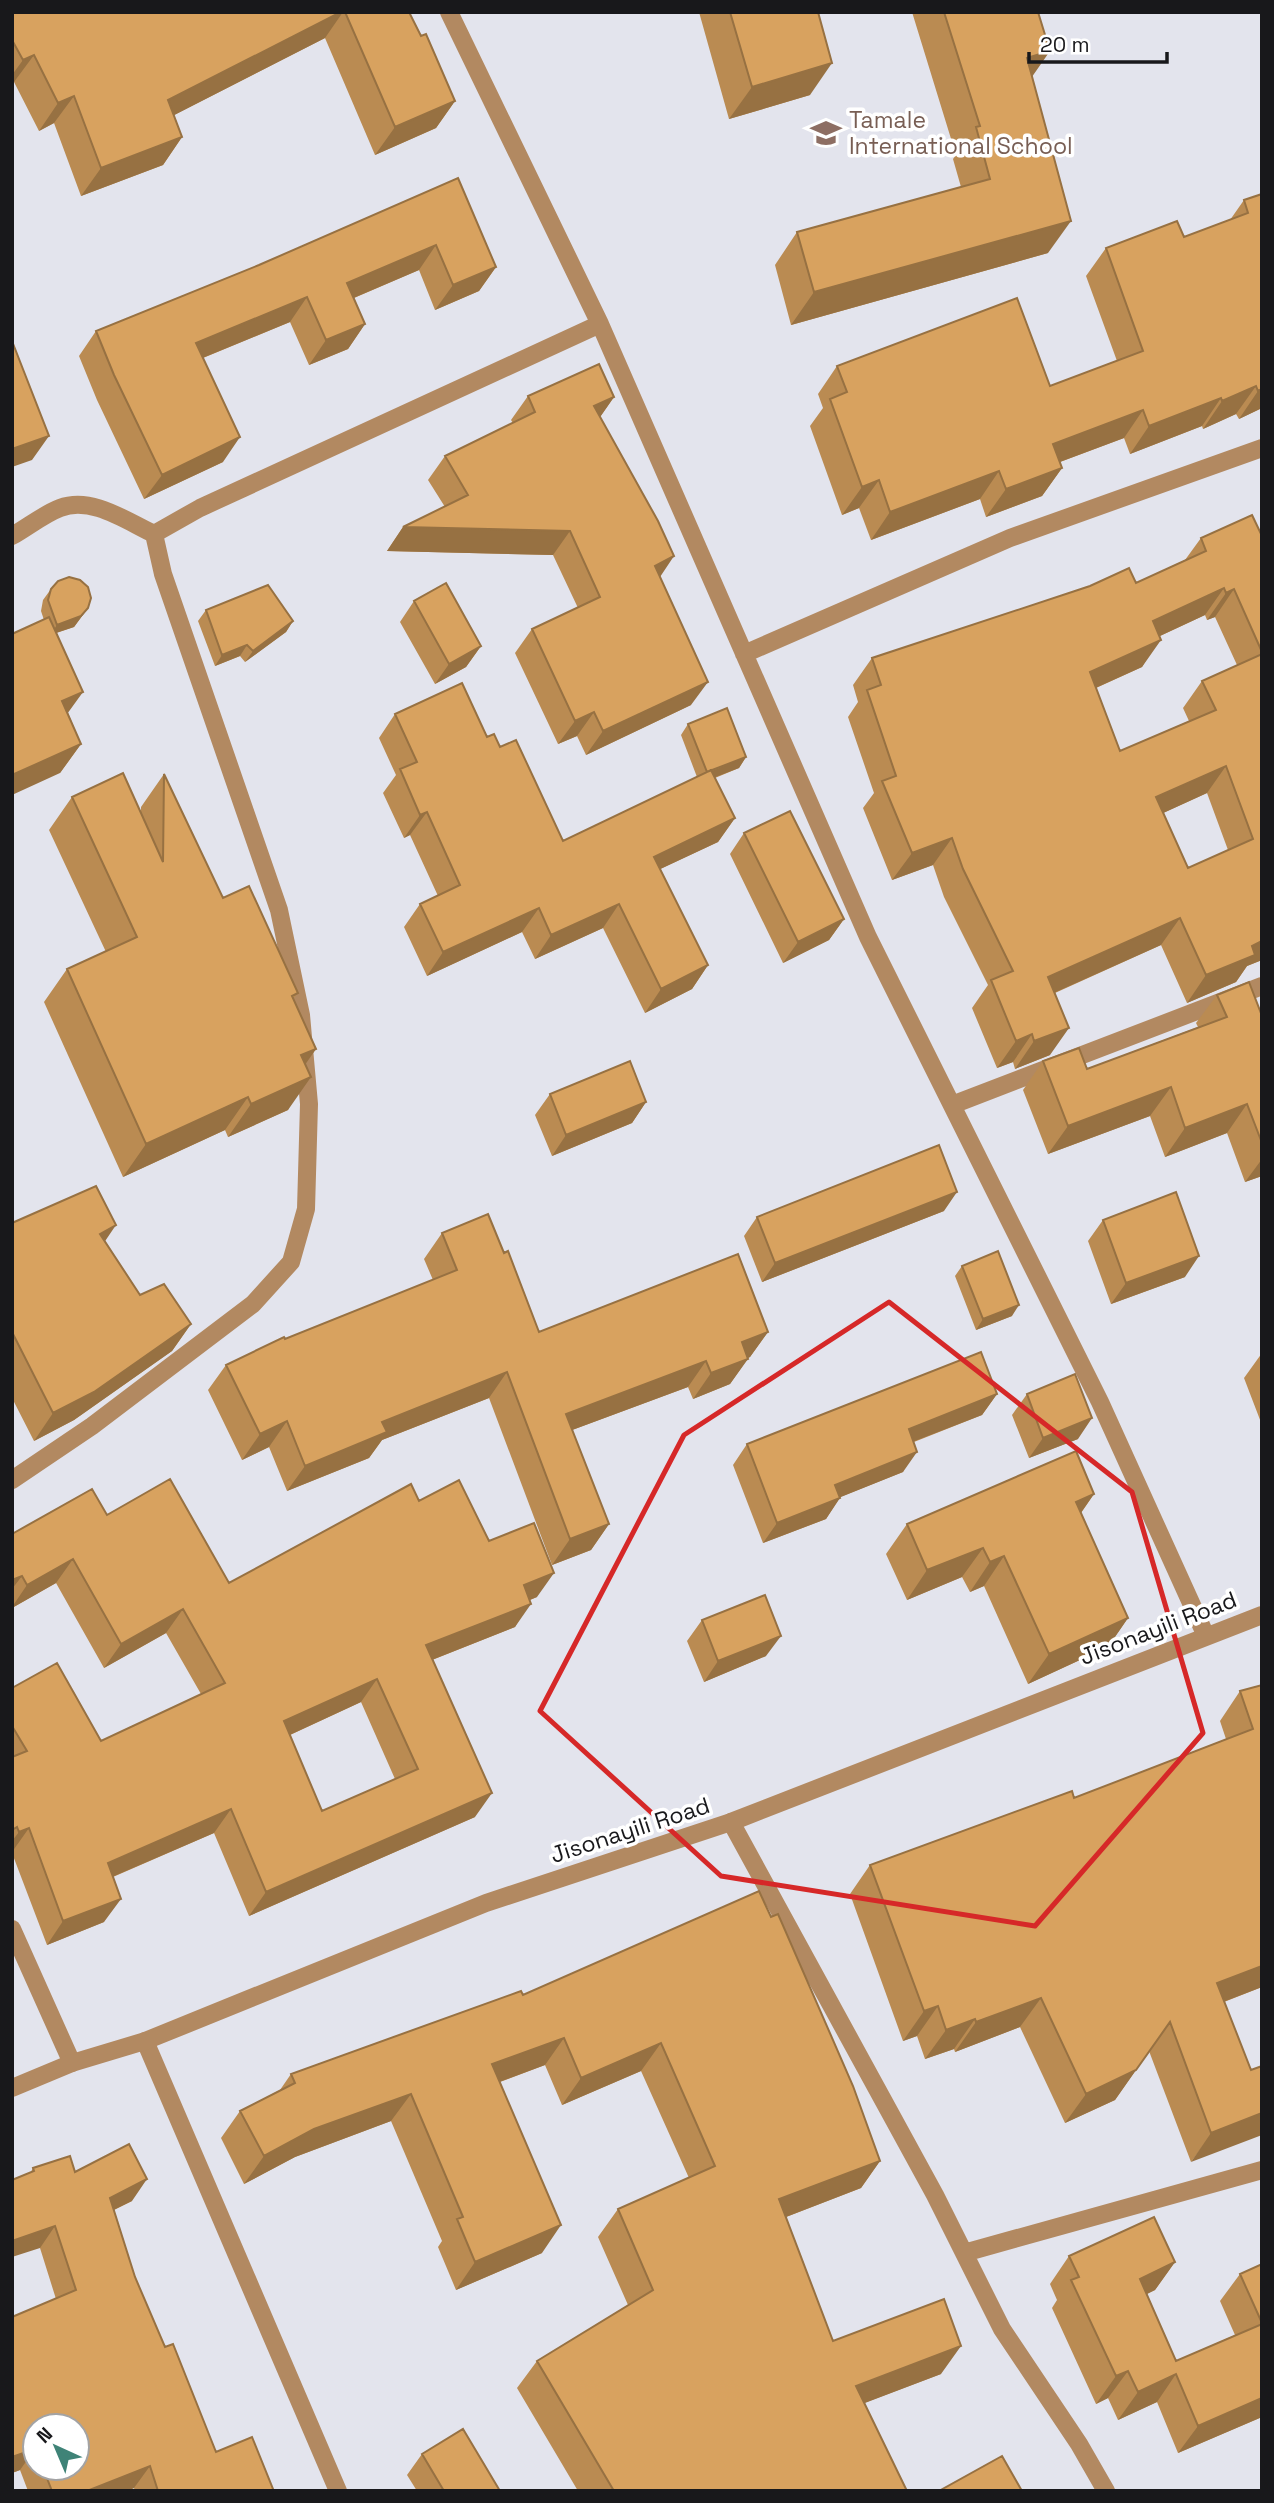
<svg xmlns="http://www.w3.org/2000/svg" width="1274" height="2503" font-family="'Space Grotesk',sans-serif">
	<rect width="100%" height="100%" fill="#e3e4ed"/>
	<g fill="none" stroke-linecap="round" stroke-linejoin="round">
		<!-- minor -->
		<path stroke="#b28961" stroke-width="18" d="M449 12 600 324 868 937 1100 1402 1206 1636
			M12 536C28 527 44 514 60 508 92 496 126 521 154 534L200 508 600 324
			M744 654 1010 538 1262 448
			M952 1105 1262 986
			M12 1480 92 1426 253 1304 291 1262 306 1209 309 1104 301 1015 279 910 163 574 154 534
			M731 1822 935 2195 1002 2329 1079 2444 1106 2491
			M12 1929 72 2063
			M145 2041 338 2491
			M964 2253 1262 2170"/>
		<!-- tertiary -->
		<path stroke="#b28961" stroke-width="18" d="M12 2088 72 2063 145 2041 486 1903 731 1822 1262 1615"/>
	</g>
	<!-- wall -->
	<path fill="#ba8b52" fill-rule="evenodd" d="M12 12H409L455 101 436 128 375 155 325 38 174 115 182 137 163 165 81 196 54 123 39 131 14 82 12 83Z
		M699 12H818L810 95 729 119Z
		M912 12H1038L1032 76 1048 253 791 325 775 265 797 232 961 187 953 159 956 155Z
		M458 178 496 267 479 291 435 310 419 270 354 298 365 324 348 349 309 365 290 322 203 358 223 462 144 499 97 400 79 356 96 331 259 265Z
		M1262 194V408L1239 419 1236 414 1203 429 1202 426 1130 454 1124 438 1060 462 1062 468 1042 496 986 517 980 499 871 540 859 508 842 515 810 426 823 408 818 394 837 366 1050 386 1117 361 1086 276 1106 248 1184 237 1230 220 1244 200Z
		M528 396 614 397 600 417 660 577 691 705 586 755 577 736 558 744 515 653 532 629 578 608 553 555 387 551 403 527 445 507 428 480 445 456 513 423 511 420Z
		M1262 536V960L1247 966 1236 982 1187 1003 1161 945 1055 993 1050 1055 1015 1069 1013 1062 997 1068 972 1008 988 985 944 897 933 865 892 880 863 808 874 793 848 717 858 702 853 685 872 658 1136 583 1185 560 1201 538ZM1205 615 1207 620 1215 617 1237 665 1202 681 1183 708 1189 721 1120 751 1096 688 1142 667 1160 636ZM1207 793 1228 850 1188 868 1163 813Z
		M51 589 88 608 74 627 56 633 68 713 81 744 60 773 44 620 41 611 43 600Z
		M414 601 481 646 466 667 435 684 400 622Z
		M206 610 293 621 286 632 245 662 240 656 215 666 198 621Z
		M395 714 487 737 500 747 563 841 697 777 681 735 688 724 746 757 739 768 715 778 735 818 718 842 660 869 708 965 692 989 645 1013 603 928 535 959 522 932 427 976 404 927 420 904 438 896 410 835 404 838 383 793 396 775 379 738Z
		M164 774 223 898 298 993 293 999 316 1049 305 1064 288 1110 228 1137 225 1130 123 1177 44 1002 67 969 106 952 49 830 72 797 141 813V807Z
		M744 833 844 919 829 940 783 963 730 854Z
		M1217 995 1262 1016V1176L1245 1182 1227 1133 1165 1157 1150 1116 1048 1154 1023 1090 1043 1061 1087 1069 1198 1027 1196 1023Z
		M550 1094 646 1102 632 1123 552 1156 535 1115Z
		M944 1211 762 1282 744 1236 757 1217Z
		M1103 1220 1185 1277 1111 1304 1088 1241Z
		M12 1223 105 1241 140 1295 191 1324 172 1351 74 1420 34 1441 12 1398Z
		M442 1233 504 1253 539 1332H768L750 1357 748 1358 730 1384 693 1399 688 1387 572 1430 609 1524 591 1550 552 1565 489 1398 382 1440 369 1458 287 1491 269 1447 242 1460 208 1390 226 1365 285 1339 433 1280 424 1259Z
		M962 1266 1012 1316 976 1330 955 1276Z
		M1262 1353V1425L1244 1378Z
		M997 1394 982 1415 914 1442 903 1472 840 1497 826 1519 763 1543 733 1465 747 1444Z
		M1027 1394 1078 1439 1029 1458 1012 1415Z
		M1094 1494 1081 1513 1128 1618 1108 1647 1028 1684 984 1586 970 1592 962 1577 907 1600 886 1554 907 1524Z
		M419 1501 489 1541 537 1597 530 1600 515 1627 432 1660 475 1817 249 1916 214 1833 113 1877 104 1922 47 1945 12 1853V1688L101 1741 201 1694 166 1633 104 1668 56 1583 12 1608V1534L107 1515 229 1583ZM361 1702 395 1779 322 1811 290 1735Z
		M702 1620 766 1656 704 1682 687 1641Z
		M1262 1685V1987L1224 2002 1251 2070 1262 2066 1191 2162 1149 2051 1115 2100 1065 2123 1020 2027 955 2052 954 2049 925 2059 917 2036 903 2041 850 1894 870 1865 1074 1798 1226 1739 1220 1721 1240 1691Z
		M771 1917 880 2161 861 2188 786 2217 833 2341 941 2374 864 2403 907 2491H578L517 2388 537 2361 628 2305 598 2237 618 2209 689 2178 641 2071 562 2105 545 2065 500 2082 542 2253 456 2290 438 2247 442 2241 391 2121 295 2157 244 2184 221 2138 240 2111 280 2090 291 2074 523 1995Z
		M33 2168 75 2172 132 2201 114 2210 135 2277 165 2347 216 2452 273 2489 272 2491H135L134 2488 127 2491H28L20 2470 12 2473V2317L56 2299 40 2248 31 2172ZM35 2426 77 2468H35Z
		M1069 2256 1175 2262 1155 2290 1147 2294 1176 2361 1235 2335 1220 2301 1240 2274 1262 2264V2417L1178 2453 1157 2402 1118 2420 1108 2398 1096 2404 1052 2308 1057 2300 1050 2284Z
		M422 2454 500 2491H417L407 2475Z"/>
	<!-- shaded-wall -->
	<path fill="#977142" d="M341 12H343L325 38 149 128 168 100Z
		M1050 51 1027 84V58Z
		M34 55 14 82 12 83V75L23 60Z
		M832 63 810 95 729 119 752 87Z
		M74 96 54 123 39 131 58 103Z
		M455 101 436 128 375 155 395 127Z
		M182 137 163 165 81 196 101 168Z
		M1071 221 1048 253 791 325 814 292Z
		M436 245 419 270 330 308 347 283Z
		M496 267 479 291 435 310 453 285Z
		M307 297 290 322 178 368 196 343Z
		M365 324 348 349 309 365 326 340Z
		M1256 386 1236 414 1203 429 1222 401Z
		M1262 389V408L1239 419 1258 391Z
		M614 397 598 420 594 406Z
		M1221 398 1202 426 1130 454 1149 426Z
		M1143 410 1124 438 1033 472 1053 444Z
		M49 436 32 460 12 467V449Z
		M240 437 223 462 144 499 162 475Z
		M1062 468 1042 496 986 517 1006 489Z
		M999 471 980 499 871 540 890 512Z
		M879 480 859 508 842 515 862 487Z
		M403 527 570 531 553 555 387 551Z
		M674 556 658 580 655 566Z
		M1224 588 1205 615 1134 648 1153 621Z
		M1234 589 1215 617 1207 620 1226 593Z
		M88 608 74 627 50 635 57 625Z
		M293 621 286 632 245 662 253 651Z
		M1161 640 1142 667 1071 699 1090 672Z
		M247 645 240 656 215 666 222 655Z
		M481 646 466 667 435 684 449 664Z
		M708 682 691 705 586 755 603 731Z
		M83 692 62 721V701Z
		M594 712 577 736 558 744 575 721Z
		M81 744 60 773 12 795V775Z
		M746 757 739 768 700 783 707 773Z
		M1226 766 1207 793 1137 825 1156 797Z
		M427 812 410 835 404 838 420 815Z
		M735 818 718 842 637 880 654 857Z
		M952 838 933 865 892 880 912 853Z
		M619 904 603 928 535 959 551 935Z
		M539 908 522 932 427 976 443 952Z
		M1180 918 1161 945 1029 1004 1048 977Z
		M844 919 829 940 783 963 798 942Z
		M1262 941V960L1247 966 1236 982 1187 1003 1206 975 1252 946Z
		M708 965 692 989 645 1013 661 989Z
		M1069 1028 1050 1055 1015 1069 1034 1041Z
		M1032 1034 1013 1062 997 1068 1016 1041Z
		M316 1049 293 1082 301 1055Z
		M311 1077 288 1110 228 1137 251 1104Z
		M1171 1087 1150 1116 1048 1154 1068 1126Z
		M248 1097 225 1130 123 1177 146 1144Z
		M646 1102 632 1123 552 1156 566 1135Z
		M1247 1104 1227 1133 1165 1157 1185 1128Z
		M1262 1159V1176L1245 1182Z
		M957 1192 944 1211 762 1282 775 1263Z
		M116 1225 97 1253 100 1234Z
		M1199 1256 1185 1277 1111 1304 1126 1283Z
		M1019 1305 1012 1316 976 1330 983 1319Z
		M191 1324 172 1351 74 1420 34 1441 53 1413Z
		M768 1332 750 1357 724 1368 742 1342Z
		M748 1359 730 1384 693 1399 711 1373Z
		M706 1361 688 1387 548 1439 566 1414Z
		M507 1372 489 1398 382 1440 369 1458 287 1491 305 1466 382 1422Z
		M997 1394 982 1415 894 1449 909 1429Z
		M1092 1418 1078 1439 1029 1458 1043 1438Z
		M287 1421 269 1447 242 1460 260 1434Z
		M917 1452 903 1472 821 1505 835 1485Z
		M1094 1494 1073 1524 1076 1502Z
		M840 1498 826 1519 763 1543 777 1523Z
		M609 1524 591 1550 552 1565 570 1539Z
		M983 1548 962 1577 907 1600 927 1570Z
		M1004 1556 984 1586 970 1592 990 1562Z
		M73 1559 56 1583 12 1608V1607L27 1585Z
		M554 1573 537 1597 507 1609 524 1585Z
		M22 1576 12 1589V1580Z
		M531 1604 515 1627 409 1669 426 1645Z
		M183 1609 166 1633 104 1668 121 1644Z
		M1128 1618 1108 1647 1028 1684 1049 1654Z
		M781 1636 766 1656 704 1682 718 1661Z
		M377 1679 361 1702 268 1745 284 1721Z
		M492 1793 475 1817 249 1916 266 1892Z
		M231 1809 214 1833 91 1886 108 1863Z
		M29 1828 12 1852V1841L19 1832Z
		M121 1899 104 1922 47 1945 63 1921Z
		M1262 1966V1987L1197 2012 1217 1983Z
		M1041 1998 1020 2027 955 2052 976 2022Z
		M938 2006 917 2036 903 2041 924 2011Z
		M975 2019 954 2049 925 2059 946 2030Z
		M1170 2022 1115 2100 1065 2123 1086 2094Z
		M564 2038 545 2065 472 2092 492 2064Z
		M661 2043 641 2071 562 2105 581 2078Z
		M411 2094 391 2121 295 2157 244 2184 264 2156 314 2129Z
		M1262 2113V2135L1191 2162 1211 2133Z
		M880 2161 861 2188 760 2227 779 2199Z
		M147 2179 132 2201 95 2219 110 2198Z
		M561 2225 542 2253 456 2290 475 2262Z
		M55 2226 40 2248 12 2257V2241Z
		M1175 2262 1155 2290 1120 2307 1140 2279Z
		M961 2346 941 2374 836 2414 856 2386Z
		M1128 2371 1108 2398 1096 2404 1116 2376Z
		M1176 2374 1157 2402 1118 2420 1138 2392Z
		M1262 2398V2417L1178 2453 1198 2426Z
		M35 2449 20 2470 12 2473V2457Z
		M150 2466 134 2488 127 2491H87Z"/>
	<!-- building -->
	<path fill="#d8a25f" stroke="#977142" stroke-width="2" fill-rule="evenodd" d="M12 12H341L168 100 182 137 101 168 74 96 58 103 34 55 23 60 12 40Z
		M345 12H409L421 36 426 34 455 101 395 127Z
		M730 12H818L832 63 752 87Z
		M944 12H1038L1050 51 1027 58 1071 221 814 292 797 232 990 179 976 127 980 126Z
		M458 178 496 267 453 285 436 245 347 283 365 324 326 340 307 297 196 343 240 437 162 475 114 375 96 331 259 265Z
		M1262 194V389L1258 391 1256 386 1222 401 1221 398 1149 426 1143 410 1053 444 1062 468 1006 489 999 471 890 512 879 480 862 487 830 399 847 392 837 366 1017 298 1050 386 1143 351 1106 248 1177 221 1184 237 1248 213 1244 200Z
		M12 341 49 436 12 449Z
		M599 364 614 397 594 406 658 521 674 556 655 566 708 682 603 731 594 712 575 721 532 629 600 597 570 531 403 527 468 495 445 456 535 412 528 396Z
		M1252 515 1262 536V652L1234 589 1226 593 1224 588 1153 621 1161 640 1090 672 1120 751 1216 710 1202 681 1262 654V941L1252 946 1255 955 1206 975 1180 918 1048 977 1069 1028 1034 1041 1032 1034 1016 1041 991 980 1013 971 963 869 952 838 912 853 882 781 896 776 867 690 881 685 872 658 1090 586 1129 568 1136 583 1206 551 1201 538ZM1226 766 1253 839 1188 868 1156 797Z
		M69 577 80 580 88 587 91 598 88 608 81 616 57 625 48 600 51 589 58 581Z
		M446 583 481 646 449 664 414 601Z
		M268 585 293 621 253 651 247 645 222 655 206 610Z
		M49 617 83 692 62 701 81 744 12 775V634Z
		M462 683 487 737 494 734 500 747 516 740 563 841 711 770 735 818 654 857 708 965 661 989 619 904 551 935 539 908 443 952 420 904 460 885 427 812 420 815 400 769 417 762 395 714Z
		M727 708 746 757 707 772 688 724Z
		M123 773 163 862 164 774 223 898 249 886 298 993 292 996 316 1049 301 1055 311 1077 251 1104 248 1097 146 1144 67 969 137 937 72 797Z
		M790 811 844 919 798 942 744 833Z
		M1249 982 1262 1016V1143L1247 1104 1185 1128 1171 1087 1068 1126 1043 1061 1079 1048 1087 1069 1227 1017 1217 995Z
		M630 1061 646 1102 566 1135 550 1094Z
		M939 1145 957 1192 775 1263 757 1217Z
		M96 1186 116 1225 100 1234 140 1295 164 1284 191 1324 94 1392 53 1413 12 1332V1223Z
		M1176 1192 1199 1256 1126 1283 1103 1220Z
		M488 1214 504 1253 508 1251 539 1332 738 1254 768 1332 742 1342 748 1359 711 1373 706 1361 566 1414 609 1524 570 1539 507 1372 382 1422 387 1432 305 1466 287 1421 260 1434 226 1365 284 1337 285 1339 457 1270 442 1233Z
		M998 1251 1019 1305 983 1319 962 1266Z
		M981 1352 997 1394 909 1429 917 1452 835 1485 840 1498 777 1523 747 1444Z
		M1075 1374 1092 1418 1043 1438 1027 1394Z
		M1076 1451 1094 1494 1076 1502 1128 1618 1049 1654 1004 1556 990 1562 983 1548 927 1570 907 1524Z
		M170 1479 229 1583 411 1484 419 1501 459 1480 489 1541 534 1523 554 1573 524 1585 531 1604 426 1645 492 1793 266 1892 231 1809 108 1863 121 1899 63 1921 29 1828 19 1832 17 1827 12 1830V1757L27 1751 12 1726V1688L57 1663 101 1741 225 1683 183 1609 121 1644 73 1559 27 1585 22 1576 12 1580V1534L92 1489 107 1515ZM377 1679 418 1769 322 1811 284 1721Z
		M765 1595 781 1636 718 1661 702 1620Z
		M1262 1685V1966L1217 1983 1251 2070 1262 2066V2113L1211 2133 1170 2022 1136 2070 1086 2094 1041 1998 976 2022 975 2019 946 2030 938 2006 924 2011 870 1865 1072 1791 1074 1798 1253 1729 1240 1691Z
		M759 1891 771 1917 778 1914 853 2086 880 2161 779 2199 833 2341 944 2299 961 2346 856 2386 907 2491H614L537 2361 653 2290 618 2209 715 2166 661 2043 581 2078 564 2038 492 2064 561 2225 475 2262 457 2219 463 2217 411 2094 314 2129 264 2156 240 2111 295 2083 291 2074 521 1991 523 1995Z
		M129 2144 147 2179 110 2198 135 2277 165 2347 173 2344 216 2452 252 2437 273 2489 271 2491H158L150 2466 87 2491H52L43 2468H77V2426H35V2449L12 2457V2317L76 2290 55 2226 12 2241V2180L34 2171 33 2168 70 2156 75 2172Z
		M1154 2217 1175 2262 1140 2279 1176 2361 1262 2324V2398L1198 2426 1176 2374 1138 2392 1128 2371 1116 2376 1071 2280 1079 2277 1069 2256Z
		M1262 2264V2323L1240 2274Z
		M463 2429 500 2491H444L422 2454Z
		M1002 2456 1022 2491H939Z"/>
	<!-- marked area -->
	<path fill="none" stroke="#d62828" stroke-width="5" stroke-linejoin="round" d="M889 1302 1132 1492 1203 1733 1035 1926 721 1876 540 1711 684 1435Z"/>
	<!-- icons -->
	<defs>
		<g id="school-bare" transform="scale(2.415)"><path d="M0-5L7-2L0 1L-7-2ZM-4 1L0 2.5L4 1V4Q0 6-4 4Z" fill="#8d6e63" stroke="#fff" stroke-width="2.5" paint-order="stroke"/></g>
	</defs>
	<g fill-rule="evenodd">
		<use href="#school-bare" x="826" y="133"/>
	</g>
	<g text-anchor="middle" dominant-baseline="central" stroke-width="7" stroke-linejoin="round" paint-order="stroke">
		<!-- education labels -->
		<g font-size="23" fill="#785e54" stroke="#fff" text-anchor="start">
			<text x="849" y="120">Tamale<tspan x="849" dy="26">International School</tspan></text>
		</g>
		<!-- street labels -->
		<g font-size="23" fill="#18181b" stroke="#fff">
			<text transform="translate(1158 1628) rotate(-21)">Jisonayili Road</text>
			<text transform="translate(630 1830) rotate(-18)">Jisonayili Road</text>
		</g>
	</g>
	<!-- border -->
	<rect width="1274" height="2503" fill="none" stroke="#18181b" stroke-width="28"/>
	<!-- north arrow -->
	<g transform="translate(56 2447) rotate(316)"><circle r="33" fill="#ffffff" stroke="#a3a3a4" stroke-width="2"/>
	<path d="M0-5L12 26L0 18L-12 26Z" fill="#3f8377"/>
	<text y="-10" font-size="19" font-weight="bold" text-anchor="middle" fill="#18181b">N</text>
	</g>
	<!-- scale -->
	<path d="M1029 52v10h138v-10" fill="none" stroke="#18181b" stroke-width="3.5"/>
	<text x="1040" y="52" font-size="21" fill="#18181b" stroke="#ffffff" stroke-width="5" paint-order="stroke">20 m</text>
</svg>
